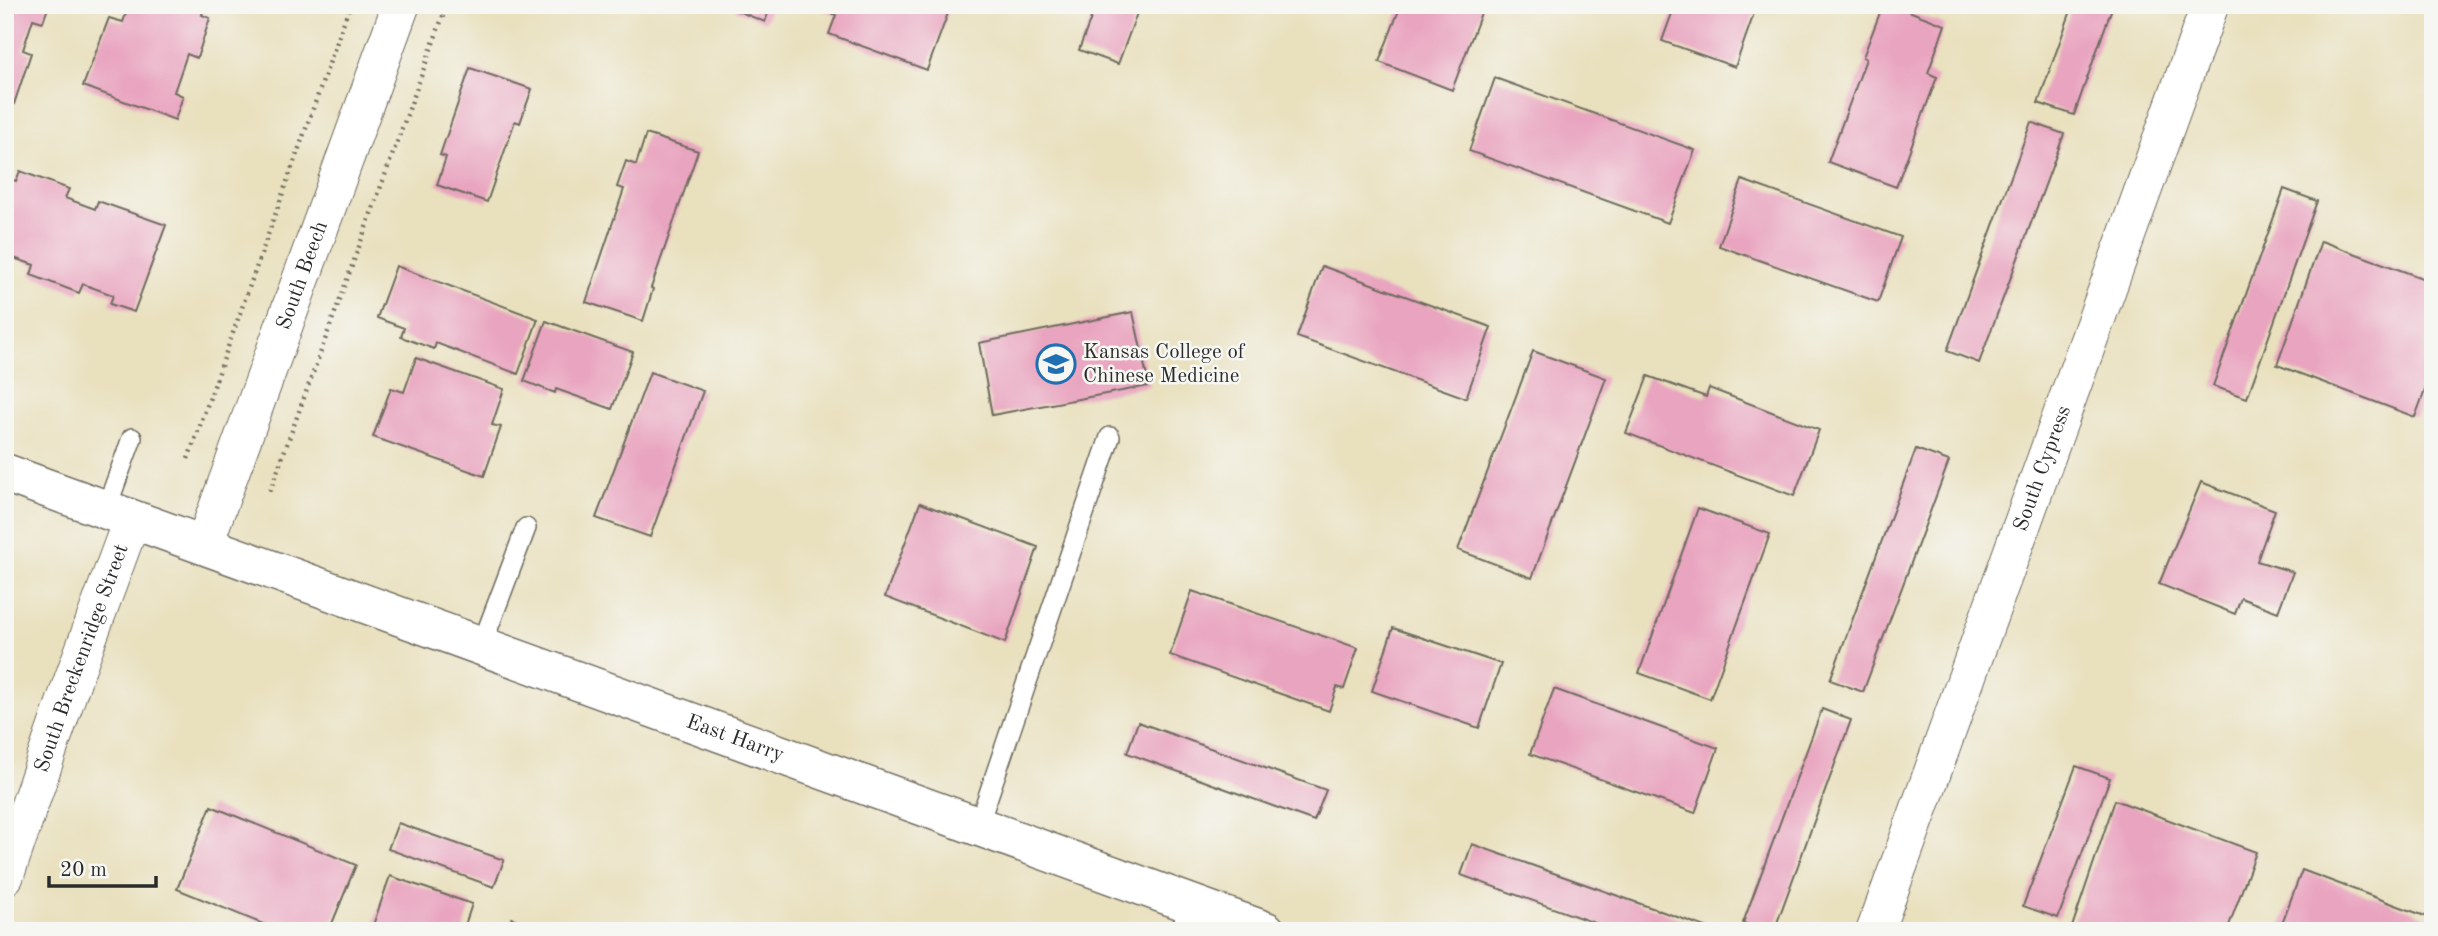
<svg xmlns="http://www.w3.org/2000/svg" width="2438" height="936" font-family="'Old Standard TT',serif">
	<rect width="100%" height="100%" fill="#f6f6f2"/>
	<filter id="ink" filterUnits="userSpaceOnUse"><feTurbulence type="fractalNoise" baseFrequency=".0143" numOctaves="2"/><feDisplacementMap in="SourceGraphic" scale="14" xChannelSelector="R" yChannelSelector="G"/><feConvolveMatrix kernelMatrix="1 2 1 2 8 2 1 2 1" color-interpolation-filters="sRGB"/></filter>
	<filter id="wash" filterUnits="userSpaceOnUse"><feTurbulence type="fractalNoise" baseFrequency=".00686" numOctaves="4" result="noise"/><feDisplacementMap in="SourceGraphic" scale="28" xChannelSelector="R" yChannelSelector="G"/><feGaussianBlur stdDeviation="1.57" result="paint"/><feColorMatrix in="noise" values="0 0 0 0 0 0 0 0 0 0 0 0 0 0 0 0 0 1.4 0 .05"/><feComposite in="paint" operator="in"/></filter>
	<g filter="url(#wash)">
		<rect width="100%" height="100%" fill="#e9e0be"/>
		<g id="blocks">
			<!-- building -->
			<path fill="#e9a4bf" d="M5 5H49L43 22 33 19 23 50 31 53 14 104 5 101Z
				M129 5H205L202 15 210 18 197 58 187 54 174 92 183 96 175 120 83 86 109 18 123 22Z
				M737 5H771L765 22 735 10Z
				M823 5H951L927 70 829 34 836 15 822 10Z
				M1096 5H1140L1118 64 1079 50Z
				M1401 5H1484L1452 90 1379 62Z
				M1675 5H1757L1735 67 1662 41Z
				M1883 5H1893L1945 25 1928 73 1937 77 1896 187 1828 162 1866 59 1863 57Z
				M2073 5H2113L2074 115 2038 103Z
				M470 68 532 89 520 123 515 121 487 202 437 185 446 157 440 155Z
				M1495 78 1695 150 1668 223 1469 151Z
				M2031 122 2064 134 1979 363 1947 351Z
				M646 134 698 151 651 288 653 289 643 321 586 302 624 189 617 187 626 161 636 165Z
				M20 171 69 189 65 198 95 209 98 201 166 225 134 312 110 304 113 295 83 284 79 293 31 275 34 265 5 255V177L16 181Z
				M1742 180 1901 237 1878 302 1719 246Z
				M2284 189 2317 201 2247 398 2213 386Z
				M2321 241 2433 282V369L2415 417 2277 365Z
				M396 266 538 319 518 374 436 343 434 349 401 337 404 328 377 318Z
				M1322 266 1491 327 1466 398 1297 337Z
				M1133 312 1149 386 992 415 979 343Z
				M546 321 633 352 612 409 556 389 555 393 524 381Z
				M1533 351 1606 378 1532 578 1458 550Z
				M416 358 504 389 492 425 501 427 484 476 373 437 391 388 404 392Z
				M650 372 703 391 650 537 596 518Z
				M1648 376 1706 397 1709 388 1819 430 1794 496 1626 433Z
				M1916 449 1949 461 1863 692 1830 680Z
				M2201 482 2275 510 2257 561 2293 572 2278 612 2241 598 2235 614 2159 584Z
				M920 503 1038 547 1005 643 885 597Z
				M1698 508 1770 534 1710 699 1639 673Z
				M1192 591 1358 648 1344 689 1337 687 1329 711 1170 655Z
				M1393 628 1501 664 1479 728 1372 691Z
				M1554 689 1718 748 1695 813 1530 754Z
				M1822 709 1851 720 1774 931H1765L1743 923Z
				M1138 722 1326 790 1314 821 1127 753Z
				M2076 766 2110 778 2058 918 2023 906Z
				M2115 800 2256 852 2227 931 2071 930Z
				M211 806 356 865 329 931H280L177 889Z
				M398 823 504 860 494 887 388 849Z
				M1472 844 1714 930V931H1617L1461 875Z
				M2302 870 2433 919V931H2279Z
				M390 876 472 904 463 931H371Z
				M512 918 544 931H507Z"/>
		</g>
	</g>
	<g filter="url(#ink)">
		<use href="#blocks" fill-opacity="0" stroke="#6e6a5e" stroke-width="2"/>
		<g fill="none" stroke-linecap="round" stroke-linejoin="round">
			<!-- lane casing -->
			<g stroke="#6e6a5e" stroke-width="22">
				<path id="lane" d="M106 509 132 438
					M481 647 526 528
					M978 826 1110 437
					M1181 931 1190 903"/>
			</g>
			<!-- street casing -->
			<g stroke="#6e6a5e" stroke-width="39">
				<g id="street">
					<path id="s1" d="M204 545 401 5"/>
					<path id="s2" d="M5 876 73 679 132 519"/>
					<path id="s3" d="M1875 931 2210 5"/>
				</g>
			</g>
			<!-- secondary casing -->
			<g stroke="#6e6a5e" stroke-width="41">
				<g id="secondary">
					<path id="s4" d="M5 473 1266 931"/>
				</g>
			</g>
			<!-- path -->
			<path stroke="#6e6a5e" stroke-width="4.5" stroke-dasharray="2 5" stroke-linecap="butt" d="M188 459 350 5
				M270 491 447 5"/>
			<!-- lane -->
			<use href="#lane" stroke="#fff" stroke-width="19"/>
			<!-- street -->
			<use href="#street" stroke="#fff" stroke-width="37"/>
			<!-- secondary -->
			<use href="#secondary" stroke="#fff" stroke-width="38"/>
		</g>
	</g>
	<!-- icons -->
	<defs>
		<g id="school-ring" transform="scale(2.0125)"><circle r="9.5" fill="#f6f6f2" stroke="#1f6fb2" stroke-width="1.5"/><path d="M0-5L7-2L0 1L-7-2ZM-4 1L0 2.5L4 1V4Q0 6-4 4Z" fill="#1f6fb2"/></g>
	</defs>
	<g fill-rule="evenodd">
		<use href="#school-ring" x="1056" y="364"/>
	</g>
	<g text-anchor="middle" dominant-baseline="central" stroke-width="5" stroke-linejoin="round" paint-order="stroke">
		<!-- street labels -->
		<g font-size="21" fill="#2b2b2b" stroke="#f6f6f2">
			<text stroke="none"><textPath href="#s1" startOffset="287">South Beech</textPath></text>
			<text stroke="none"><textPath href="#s3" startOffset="492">South Cypress</textPath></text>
			<text stroke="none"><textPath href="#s2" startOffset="231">South Breckenridge Street</textPath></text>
			<text stroke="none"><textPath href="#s4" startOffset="777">East Harry</textPath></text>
		</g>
		<!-- poi labels -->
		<g font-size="21" fill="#2b2b2b" stroke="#f6f6f2" text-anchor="start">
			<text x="1083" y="352">Kansas College of<tspan x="1083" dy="24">Chinese Medicine</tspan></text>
		</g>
	</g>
	<!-- margin -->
	<rect width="2438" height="936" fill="none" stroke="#f6f6f2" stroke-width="28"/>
	<!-- scale -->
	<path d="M49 876v10h107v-10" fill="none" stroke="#2b2b2b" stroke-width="3.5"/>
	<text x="60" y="876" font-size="21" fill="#2b2b2b" stroke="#f6f6f2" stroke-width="5" paint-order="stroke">20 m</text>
</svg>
